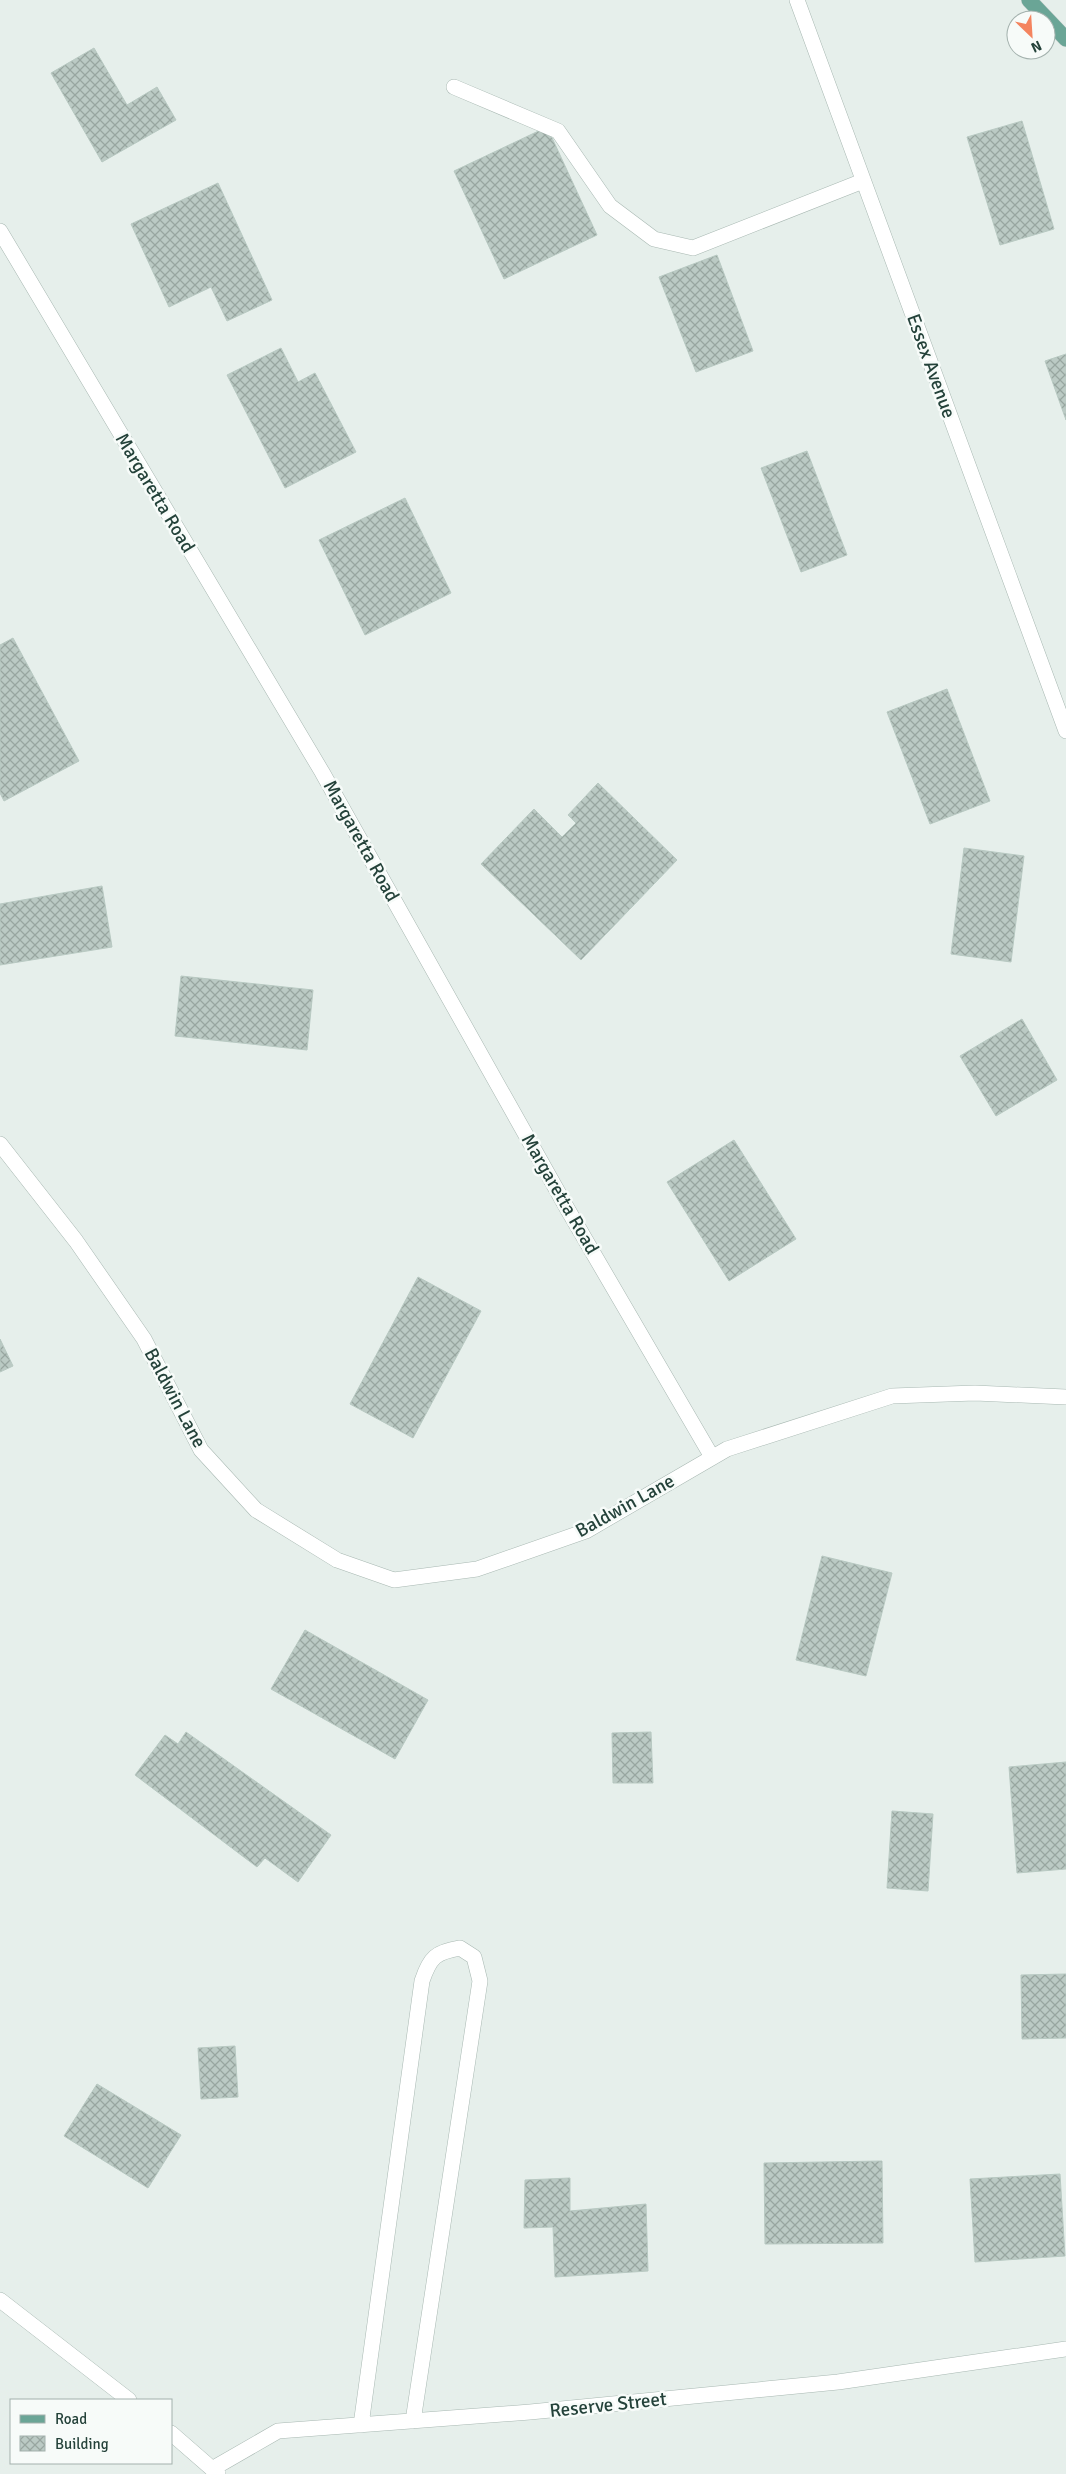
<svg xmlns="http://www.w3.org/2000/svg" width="1066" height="2474" font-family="Signika,sans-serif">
	<defs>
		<pattern id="building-cross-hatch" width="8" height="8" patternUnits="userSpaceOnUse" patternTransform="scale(1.25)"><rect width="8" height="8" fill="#bbcac4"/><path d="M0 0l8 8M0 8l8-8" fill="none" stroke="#98a6a0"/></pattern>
	</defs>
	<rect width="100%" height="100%" fill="#e6efeb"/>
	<!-- building -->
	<path fill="url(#building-cross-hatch)" stroke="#b8c9c2" d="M94 48 127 105 157 87 176 120 102 162 51 73Z
		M1022 121 1054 229 1000 245 967 137Z
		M547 127 597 235 504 279 454 171Z
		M218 183 272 300 227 321 211 287 169 307 131 224Z
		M717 255 753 351 696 372 659 277Z
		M281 348 298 382 315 373 356 452 285 488 227 375Z
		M1066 354V420L1045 361Z
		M807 451 847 555 801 572 761 468Z
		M405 498 451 593 365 635 319 540Z
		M13 638 79 761 4 801 0 793V645Z
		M947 689 990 801 930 824 887 712Z
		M598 783 677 860 581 960 481 864 534 809 562 837 576 823 568 815Z
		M964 848 1024 856 1011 962 951 954Z
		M102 886 112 947 0 965V904Z
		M181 976 313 990 307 1050 175 1036Z
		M1022 1019 1057 1080 996 1116 960 1056Z
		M734 1140 796 1239 729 1281 667 1182Z
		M418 1277 481 1311 413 1438 350 1404Z
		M0 1339 13 1366 0 1372Z
		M822 1556 892 1573 866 1676 796 1660Z
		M305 1630 428 1700 395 1759 271 1689Z
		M186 1732 331 1835 298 1882 265 1858 257 1867 135 1775 165 1735 178 1744Z
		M651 1732 653 1783H613L612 1733Z
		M1066 1762V1869L1017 1873 1009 1767Z
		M892 1811 933 1814 928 1891 887 1888Z
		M1066 1974V2038L1022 2039 1021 1975Z
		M235 2046 238 2097 201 2099 198 2048Z
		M97 2084 181 2135 148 2188 64 2136Z
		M882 2161 883 2243 765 2244 764 2163Z
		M1060 2174 1065 2256 975 2262 970 2179Z
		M570 2178V2211L646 2204 648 2271 555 2277 553 2227 524 2228 525 2180Z"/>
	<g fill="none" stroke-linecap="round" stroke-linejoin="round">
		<!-- minor casing -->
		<g stroke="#a8b8b2" stroke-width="16">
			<path id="minor" d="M797 0 1066 731
				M454 87 558 131 610 206 654 239 693 248 863 181
				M0 231 322 772 568 1210 712 1457
				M0 1144 76 1241 144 1339 201 1450 256 1510 337 1560 394 1580 477 1569 586 1531 727 1449 892 1396 975 1393 1066 1397
				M0 2300 129 2400
				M361 2425 422 1981C430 1957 436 1952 460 1948L474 1957 480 1981 413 2421
				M171 2433 218 2474
				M212 2469 278 2431 530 2412 838 2382 1066 2349"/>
		</g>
		<!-- major casing -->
		<g stroke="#c2cac8" stroke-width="16">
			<path id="major" d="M1029 0 1066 39"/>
		</g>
		<!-- minor -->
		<use href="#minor" stroke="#fff" stroke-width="15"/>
		<!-- major -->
		<use href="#major" stroke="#6aa596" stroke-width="15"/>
	</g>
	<g text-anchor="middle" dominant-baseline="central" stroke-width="5" stroke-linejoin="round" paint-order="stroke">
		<!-- street labels -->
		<g font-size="19" fill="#24423a" stroke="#f7fbf9">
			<text transform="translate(931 366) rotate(70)">Essex Avenue</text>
			<text transform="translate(155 493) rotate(59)">Margaretta Road</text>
			<text transform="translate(361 841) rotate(61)">Margaretta Road</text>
			<text transform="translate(560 1194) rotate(60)">Margaretta Road</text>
			<text transform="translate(175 1398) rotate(62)">Baldwin Lane</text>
			<text transform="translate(625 1506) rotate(-29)">Baldwin Lane</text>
			<text transform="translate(608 2405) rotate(-6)">Reserve Street</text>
		</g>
	</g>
	<!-- legend -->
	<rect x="10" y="2399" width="162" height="65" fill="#f7fbf9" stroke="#a3b1ad"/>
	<rect x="20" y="2415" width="25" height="8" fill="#6aa596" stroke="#a3b1ad"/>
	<text x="55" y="2424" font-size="15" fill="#24423a">Road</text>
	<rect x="20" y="2436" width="25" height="15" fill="url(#building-cross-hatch)" stroke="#a3b1ad"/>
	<text x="55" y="2449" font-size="15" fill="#24423a">Building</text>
	<!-- north arrow -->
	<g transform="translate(1031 35) rotate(155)"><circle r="24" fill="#f7fbf9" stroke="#a3b1ad"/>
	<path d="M0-4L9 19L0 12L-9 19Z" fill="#f4845f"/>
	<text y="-8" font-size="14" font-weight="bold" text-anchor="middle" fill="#24423a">N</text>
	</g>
</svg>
